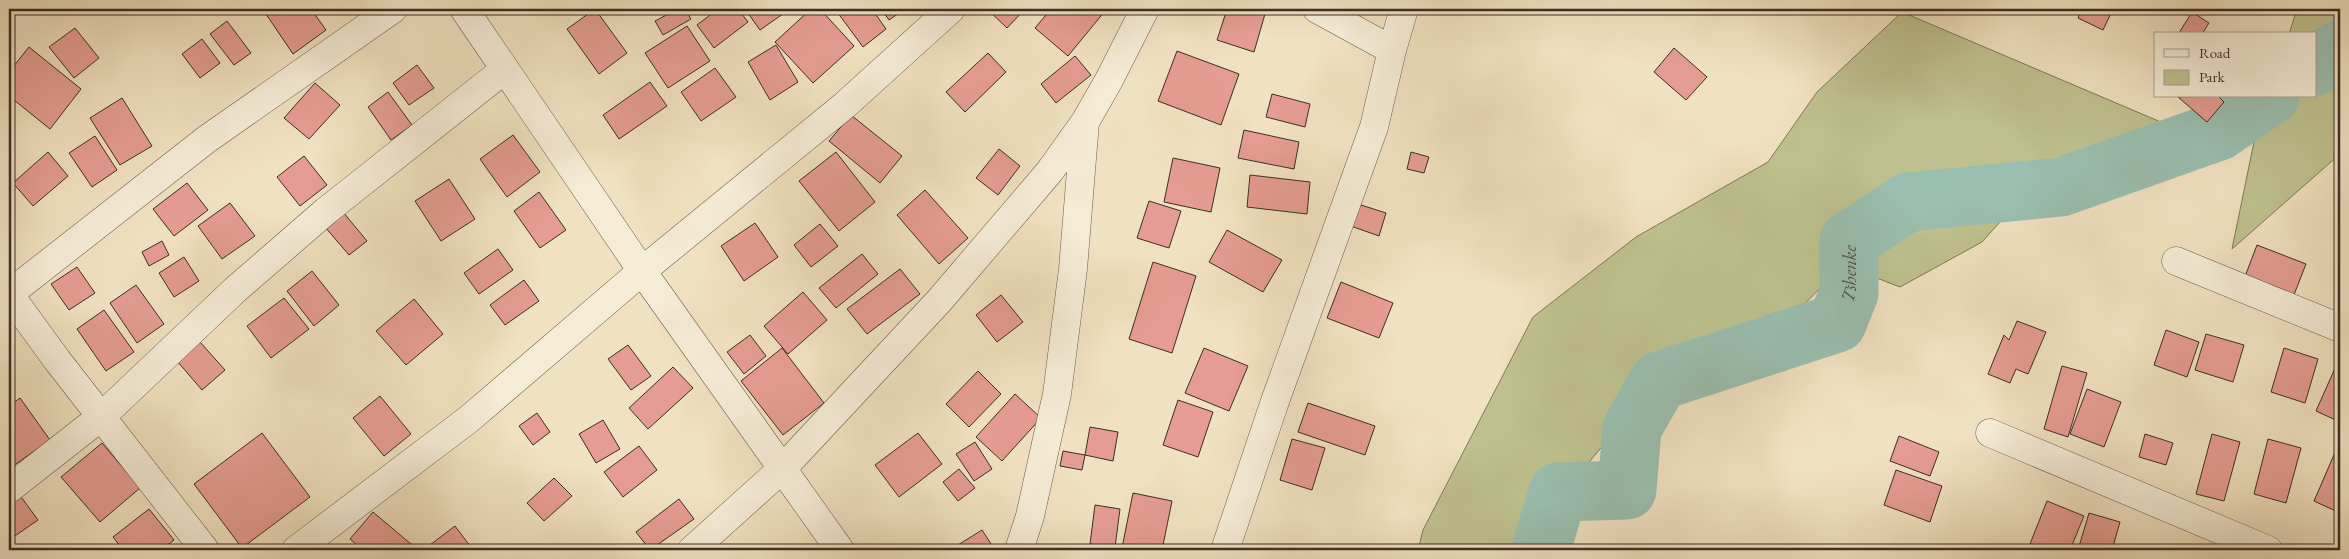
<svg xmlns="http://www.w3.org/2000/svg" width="2349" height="559" font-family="'EB Garamond',serif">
	<rect width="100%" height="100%" fill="#f0e1c0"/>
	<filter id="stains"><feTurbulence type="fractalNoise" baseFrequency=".004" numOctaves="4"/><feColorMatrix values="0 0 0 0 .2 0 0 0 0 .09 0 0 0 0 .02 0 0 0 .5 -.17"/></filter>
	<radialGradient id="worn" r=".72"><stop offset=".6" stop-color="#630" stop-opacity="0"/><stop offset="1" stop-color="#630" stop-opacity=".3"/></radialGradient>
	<!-- green -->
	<path fill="#bec18f" stroke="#7e785a" d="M2297 9H2340V154L2232 249 2254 142 2269 96H2315V34H2289Z
		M1902 12 2182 131 2155 174 2050 166 1982 242 1900 287 1843 265 1761 348 1689 355 1630 413 1590 461 1568 537 1569 550H1418L1423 530 1533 317 1636 237 1768 162 1817 92Z"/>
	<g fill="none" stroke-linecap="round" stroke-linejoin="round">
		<!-- river -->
		<g stroke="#9abeaf" stroke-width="59">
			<path d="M2315 66 2340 49"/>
			<path id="s1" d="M1541 550 1558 492 1627 490 1632 428 1659 381 1837 323 1849 293V241L1908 202 2061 187 2219 131 2270 96"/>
		</g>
	</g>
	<!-- building -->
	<path fill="#e59c92" stroke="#3d2e26" d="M273 9H311L326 30 293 54 266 14Z
		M595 9 627 53 599 74 567 29Z
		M678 9H685L691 19 663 35 655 21Z
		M718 9H738L748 22 714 48 697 25Z
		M745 9H790L760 30Z
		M811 9H820L854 46 813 83 775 42Z
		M835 9H872L886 29 863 47Z
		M881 9H905L889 20Z
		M987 9H1025L1007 28Z
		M1051 9H1102L1105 11 1068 56 1035 28Z
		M1227 9H1247L1265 14 1254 52 1217 40Z
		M2082 9H2113L2103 30 2078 18Z
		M2192 12 2209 23 2202 34H2181L2179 33Z
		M227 21 251 53 234 65 210 34Z
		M687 26 710 61 668 88 645 53Z
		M75 28 99 58 74 78 49 47Z
		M202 39 220 63 200 78 182 54Z
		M776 45 798 82 770 100 748 62Z
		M29 47 81 89 50 129 9 96V72Z
		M1674 48 1707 77 1686 100 1654 72Z
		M1177 51 1239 74 1221 125 1158 101Z
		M988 53 1006 72 965 112 946 92Z
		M1075 56 1091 75 1056 103 1041 84Z
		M417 65 434 88 409 105 393 83Z
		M715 68 736 97 701 121 681 92Z
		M650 82 667 106 619 139 603 115Z
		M315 83 340 105 309 139 284 118Z
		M388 92 412 125 391 140 368 107Z
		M1272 94 1310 104 1305 127 1266 117Z
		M2218 96 2224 102 2207 122 2178 97Z
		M122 98 152 146 120 165 90 118Z
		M851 115 902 156 880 183 829 141Z
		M1244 130 1299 142 1294 169 1238 158Z
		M513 135 540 172 507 197 480 159Z
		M95 136 117 170 92 187 69 153Z
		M999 149 1020 166 998 195 976 178Z
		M48 152 68 176 33 206 13 183Z
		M836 152 875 202 839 231 799 181Z
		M1411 152 1429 157 1424 173 1407 169Z
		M304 156 327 185 300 206 277 177Z
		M1173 158 1220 168 1211 212 1164 202Z
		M1250 175 1310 182 1307 214 1247 207Z
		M449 179 475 219 441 241 415 201Z
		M187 183 208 210 174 236 153 209Z
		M925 190 968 238 939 264 897 215Z
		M539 192 566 230 540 248 514 211Z
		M1149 201 1181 211 1169 248 1137 238Z
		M230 203 255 236 222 259 198 226Z
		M1355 203 1386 213 1379 236 1348 225Z
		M343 212 367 241 349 255 325 227Z
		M755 223 778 257 744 281 721 246Z
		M820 224 838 246 811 267 794 245Z
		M1227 230 1282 260 1263 292 1209 262Z
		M162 241 169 255 149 266 142 252Z
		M2257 245 2306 264 2290 305 2241 287Z
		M498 249 513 270 479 294 464 273Z
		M862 254 878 274 836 308 819 288Z
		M184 257 199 281 174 297 159 273Z
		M1153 262 1196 276 1172 353 1129 339Z
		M77 267 95 293 69 310 51 284Z
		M900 269 920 294 867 334 847 309Z
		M312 271 339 305 314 326 287 291Z
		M524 280 539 301 505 325 490 305Z
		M1341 282 1393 303 1379 338 1327 318Z
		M136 285 164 324 137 343 110 303Z
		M803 292 827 320 788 354 764 326Z
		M1001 295 1023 322 997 342 976 315Z
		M284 298 309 329 271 358 247 326Z
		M414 299 443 334 406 365 376 331Z
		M104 310 134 352 106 371 77 329Z
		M2017 321 2046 332 2028 374 2016 369 2010 383 1988 374 2004 335 2009 340Z
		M2166 330 2199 342 2187 377 2154 365Z
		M2206 334 2244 345 2233 382 2195 370Z
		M750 335 766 356 744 374 727 352Z
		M200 342 225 370 202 390 177 361Z
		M628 345 651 376 631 390 608 359Z
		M782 348 824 403 783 435 741 381Z
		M1204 348 1248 366 1229 411 1185 393Z
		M2284 348 2318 359 2305 403 2271 392Z
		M2062 366 2087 373 2068 437 2044 429Z
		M2336 366 2340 368V422L2316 411Z
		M673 367 693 388 648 429 629 408Z
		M978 371 1001 394 969 427 946 404Z
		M2087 389 2121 402 2104 447 2070 434Z
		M1015 394 1041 418 1002 461 976 437Z
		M380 396 411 434 384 456 353 418Z
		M20 398 50 440 10 468 9 406Z
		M1178 400 1213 412 1198 457 1163 445Z
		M1308 403 1375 426 1365 455 1298 432Z
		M537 413 550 432 533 445 519 426Z
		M603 420 620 449 596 463 579 434Z
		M1090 427 1118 432 1113 461 1085 455Z
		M262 433 310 497 242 548 194 484Z
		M918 433 942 464 899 497 875 465Z
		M2145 434 2173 443 2166 465 2139 457Z
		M2212 434 2240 442 2224 501 2196 494Z
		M1899 436 1939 452 1930 476 1890 461Z
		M1292 439 1325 448 1312 490 1280 480Z
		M2268 439 2301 448 2286 503 2254 494Z
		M2340 441V513L2314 501Z
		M975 442 992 469 974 481 956 454Z
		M102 443 140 488 100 522 61 477Z
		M639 446 657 470 623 497 604 472Z
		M1063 451 1085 455 1082 470 1060 466Z
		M959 469 975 488 958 501 943 482Z
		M1896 470 1942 486 1930 522 1884 505Z
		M554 478 572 496 544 521 527 503Z
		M1133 493 1172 501 1162 550 1122 548Z
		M19 494 38 520 9 540V501Z
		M679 499 694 519 650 550 636 532Z
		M2047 501 2084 516 2070 550 2028 549Z
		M1095 505 1120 509 1115 547 1090 544Z
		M149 509 174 540 161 550H123L113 537Z
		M373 512 418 550H363L350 539Z
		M2089 513 2120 522 2112 550H2078Z
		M455 526 473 550H434L430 545Z
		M982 530 995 550H961L958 545Z
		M519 545 524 550H513Z"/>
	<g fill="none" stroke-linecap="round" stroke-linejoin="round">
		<!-- minor casing -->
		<g stroke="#6a5b4c" stroke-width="29">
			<path id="minor" d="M464 9 642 271 840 550
				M1317 9 1392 50
				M2176 261 2340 328
				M9 294 207 139 393 9
				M9 294 57 360 205 550
				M1990 433 2268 550
				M9 489 102 416 235 290 326 211 504 70
				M296 550 469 419 642 271 845 105 951 9
				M692 550 782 469 939 301 1050 171 1085 122 1109 80 1145 9
				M1019 550 1030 516 1057 394 1073 269 1085 122
				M1225 550 1274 404 1374 127 1392 50 1404 9"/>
		</g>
		<!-- minor -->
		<use href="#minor" stroke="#f5ecd6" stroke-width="28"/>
	</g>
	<g text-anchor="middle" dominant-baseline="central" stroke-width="4" stroke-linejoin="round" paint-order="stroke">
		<!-- water labels -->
		<g font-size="19" font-style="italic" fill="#545248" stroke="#f5ecd6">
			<text stroke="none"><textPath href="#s1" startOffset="485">Tshenke</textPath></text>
		</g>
	</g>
	<!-- margin -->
	<rect width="2349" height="559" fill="none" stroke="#f0e1c0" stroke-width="30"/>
	<rect x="10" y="10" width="2329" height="539" fill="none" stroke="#3d2e26" stroke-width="2.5"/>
	<rect x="15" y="15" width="2319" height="529" fill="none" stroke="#3d2e26"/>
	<!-- legend -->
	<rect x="2154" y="32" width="162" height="65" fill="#f5ecd6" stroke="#aba090"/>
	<rect x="2164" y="49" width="25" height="8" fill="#f5ecd6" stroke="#aba090"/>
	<text x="2199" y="58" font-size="15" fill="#3d2e26">Road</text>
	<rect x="2164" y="70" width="25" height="15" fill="#bec18f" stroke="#aba090"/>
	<text x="2199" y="82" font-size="15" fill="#3d2e26">Park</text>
	<rect width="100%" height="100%" filter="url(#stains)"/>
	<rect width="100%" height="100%" fill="url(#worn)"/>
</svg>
